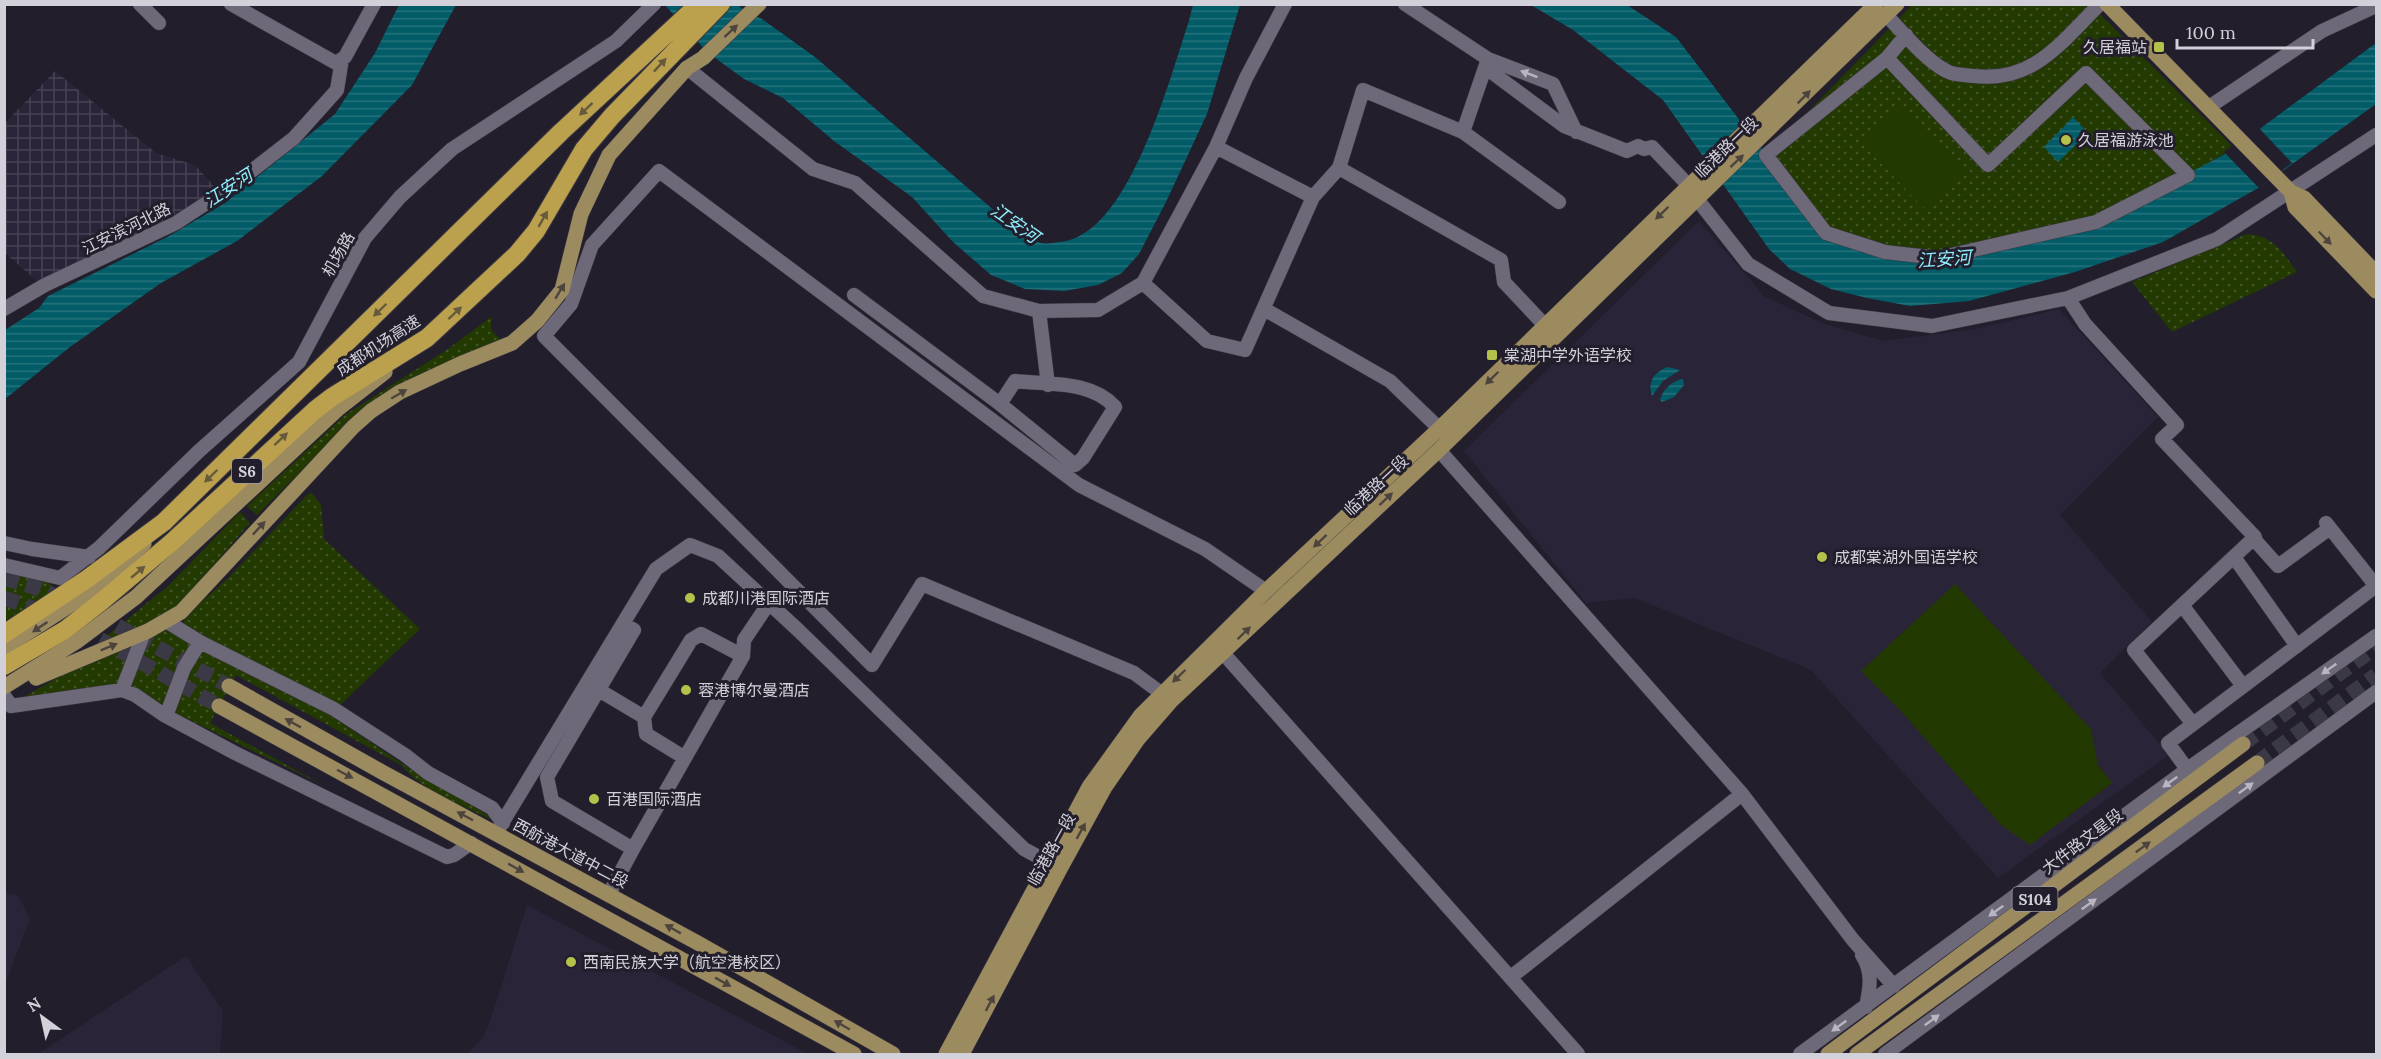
<svg xmlns="http://www.w3.org/2000/svg" width="2381" height="1059" font-family="Lora,'Noto Sans SC',serif">
	<defs>
		<pattern id="industrial-grid" width="8" height="8" patternUnits="userSpaceOnUse" patternTransform="scale(1.5)"><rect width="8" height="8" fill="#2a2438"/><path d="M0 4h8M4 0v8" fill="none" stroke="#484354"/></pattern>
		<pattern id="grass-dots" width="8" height="8" patternUnits="userSpaceOnUse" patternTransform="scale(1.5)"><rect width="8" height="8" fill="#233902"/><path d="M2 2h.1M6 6h.1" fill="none" stroke="#425526" stroke-width="1.8" stroke-linecap="round"/></pattern>
		<pattern id="water-rules" width="6" height="5" patternUnits="userSpaceOnUse" patternTransform="scale(1.5)"><rect width="6" height="5" fill="#025c67"/><path d="M0 2.5h6" fill="none" stroke="#26727c"/></pattern>
	</defs>
	<rect width="100%" height="100%" fill="#221e2c"/>
	<!-- built -->
	<path fill="#2a2438" d="M1699 221 1765 297 1825 324 1884 341 1975 329 2059 309 2158 417 2060 515 2152 622 2100 673 2169 755 1998 878 1811 670 1635 598 1586 603 1464 451Z
		M5 893 18 895 30 919 5 984Z
		M527 905 808 1054H467L483 1037 491 1018Z
		M186 956 223 1011 220 1054H38Z"/>
	<!-- industrial -->
	<path fill="url(#industrial-grid)" d="M55 71 156 153 195 165 214 186 192 207 159 225 94 257 37 281 5 253 4 124Z"/>
	<!-- grass -->
	<path fill="url(#grass-dots)" d="M1913 4 2091 5 2234 148 2185 177 2096 222 1938 258 1826 233 1766 155Z
		M2247 234C2273 235 2283 253 2297 272L2172 332 2132 282Z
		M491 317V330L503 342 360 412 257 515 247 506 345 415 448 349Z
		M312 493 321 505 324 539 420 629 338 707 189 630 183 622 197 606 228 578 308 494Z
		M240 512 250 523C226 549 195 592 168 612 145 629 117 637 92 648L168 586Z
		M4 570 47 581 56 589 5 621Z
		M170 629 188 641 191 646 168 703 162 706 133 690 129 684C138 657 139 639 170 629Z
		M133 644 124 678 114 685 27 699 24 697 76 667Z
		M201 650 251 672 331 716 413 771 493 818 490 819C460 804 423 791 401 765L236 675 210 723 325 786 179 715 172 709 174 702Z"/>
	<!-- pitch -->
	<path fill="#233902" d="M1898 104 1961 171 1923 208 1859 140Z
		M1955 584 2091 729 2098 765 2112 783 2030 845 2001 825 1899 709 1861 671Z"/>
	<!-- water -->
	<path fill="url(#water-rules)" d="M399 5H456L412 85 322 176 237 241 161 283 70 347 5 399V330L39 308 48 296 169 236 225 203 335 114 375 53Z
		M665 5H738L745 11 762 19 815 57 1003 218C1015 227 1026 238 1041 243 1046 244 1053 243 1059 242 1128 238 1169 80 1188 24L1193 5H1240L1207 114 1166 202 1139 254 1122 273 1098 285 1064 291 1025 289 991 275 953 242 912 197 834 141 783 98 744 79 707 52Z
		M1531 5H1627L1676 37 1826 233 1938 258 2096 222 2227 153 2376 43V104L2260 187 2163 242 2075 272 1969 301 1910 306 1867 298 1831 289 1790 269 1769 249 1663 100 1573 30Z
		M2073 117 2088 133 2058 162 2044 147Z
		M1668 367 1680 370 1663 381 1652 396C1647 382 1654 372 1668 367Z
		M1683 379 1684 385 1674 397 1662 402 1660 400C1663 389 1672 381 1683 379Z"/>
	<!-- pier -->
	<path fill="#221e2c" d="M2257 126 2292 163 2259 188 2224 152Z"/>
	<g fill="none" stroke-linecap="round" stroke-linejoin="round">
		<!-- major-tunnel -->
		<path stroke="#3c3946" stroke-width="15" stroke-dasharray="15 8" stroke-linecap="butt" d="M4 578 34 587 67 601
			M4 598 47 613
			M97 615 229 686
			M80 628 219 706
			M2243 744 2376 647
			M2257 763 2376 675"/>
		<!-- minor casing -->
		<g stroke="#3c3843" stroke-width="15">
			<path id="minor" d="M140 4 159 23
				M231 4 336 63 345 57 374 4
				M1405 4 1488 59 1553 84 1576 132
				M1886 15C1903 32 1929 65 1951 73 1958 75 1967 75 1974 76 2034 83 2061 42 2100 4
				M1887 58 1988 165 2086 73 2188 175 2096 222 1938 258 1885 252 1826 233 1766 155 1887 58 1906 35
				M1488 59 1494 74 1564 126 1627 151 1638 146 1644 149 1652 147 1690 187
				M687 68 813 169 855 183 983 296 1039 311 1098 310 1143 283 1216 147 1246 78 1285 4
				M2209 107 2322 31 2376 6
				M1463 132 1488 59
				M1216 147 1313 197
				M1339 168 1501 260 1504 282 1552 333
				M1697 199 1748 264 1829 313 1932 326 2068 298 2217 239 2376 135
				M1143 283 1207 341 1245 350 1313 197 1339 168 1363 90 1463 132 1559 202
				M854 295 1000 404 1015 381C1048 385 1091 380 1115 407L1083 458 1075 465 1000 404
				M2068 298 2085 324 2177 425 2162 439 2255 537 2134 650 2193 724
				M4 309 45 285 176 223 231 187 294 138 337 90 342 59
				M1264 309 1390 381 1446 435
				M1039 311 1048 385
				M1439 450 1742 794 1853 940 1894 986
				M2326 523 2376 586
				M2253 538 2278 566 2330 528
				M4 543 32 549 89 557
				M2234 557 2297 646
				M4 565 60 578 99 548 199 451 299 362 365 238 400 197 452 149 616 41 654 4
				M2182 605 2243 686
				M166 621 200 642 334 709 405 755 428 773 492 808 503 823
				M624 624 634 630 547 777 552 801 633 849
				M1216 645 1578 1054
				M592 686 644 717 646 734 685 758
				M122 690 144 633
				M1161 693 1134 673 922 584 872 665 544 336 571 304 592 245 659 171 1079 485 1205 549 1266 591
				M5 697 11 706 122 690 135 695 164 715 235 753 447 857 454 855 471 843
				M166 716 184 668 200 642
				M644 717 691 640 701 634 743 656
				M2187 769 2168 743 2376 586
				M496 833 656 569 690 545 718 556 797 629 1024 849 1057 867
				M609 894 633 849 743 656 744 640 769 603
				M1862 955C1873 972 1870 988 1866 1007
				M1511 977 1742 794
				M1800 1054 2196 763 2376 636
				M1885 1054 2376 692"/>
		</g>
		<!-- major casing -->
		<g stroke="#3c3843" stroke-width="16">
			<path id="major" d="M2107 4 2291 192 2304 198 2376 273
				M2291 192 2295 207 2376 291
				M4 648 92 591 144 544
				M36 678 148 631 181 612 353 427 371 411 400 392 460 364 512 343 537 321 562 290 581 214 609 155 687 68 703 58 759 4
				M229 686 382 772 696 942 893 1054
				M4 687 76 642 136 597 339 408 385 372
				M219 706 854 1054
				M946 1054 1089 787 1141 715 1266 591 1440 428 1876 4
				M962 1054 1060 869 1105 787 1138 739 1171 701 1439 450 1897 4
				M1828 1054 2243 744
				M1857 1054 2257 763"/>
		</g>
		<!-- highway casing -->
		<g stroke="#3c3843" stroke-width="20">
			<path id="highway" d="M4 634 87 579 164 522 561 132 699 4
				M4 666 65 630 101 602 172 542 315 410 332 397 427 338 517 254 536 231 584 149 612 116 721 4"/>
		</g>
		<!-- minor -->
		<use href="#minor" stroke="#6d6979" stroke-width="14"/>
		<!-- major -->
		<use href="#major" stroke="#9c8b5f" stroke-width="15"/>
		<!-- highway -->
		<use href="#highway" stroke="#bba14d" stroke-width="18"/>
	</g>
	<!-- one-way arrows -->
	<defs><path id="oneway-solid" d="M-6-.8H1V-3.2L6.5 0L1 3.2V.8H-6Z" transform="scale(1.5)"/></defs>
	<g fill="#4d443e">
		<use href="#oneway-solid" transform="translate(731 31) rotate(-43)"/>
		<use href="#oneway-solid" transform="translate(1804 97) rotate(-45)"/>
		<use href="#oneway-solid" transform="translate(1737 161) rotate(-43)"/>
		<use href="#oneway-solid" transform="translate(1662 213) rotate(136)"/>
		<use href="#oneway-solid" transform="translate(2325 238) rotate(46)"/>
		<use href="#oneway-solid" transform="translate(560 291) rotate(-59)"/>
		<use href="#oneway-solid" transform="translate(1492 378) rotate(136)"/>
		<use href="#oneway-solid" transform="translate(399 394) rotate(-30)"/>
		<use href="#oneway-solid" transform="translate(1386 499) rotate(-43)"/>
		<use href="#oneway-solid" transform="translate(259 528) rotate(-47)"/>
		<use href="#oneway-solid" transform="translate(1320 541) rotate(137)"/>
		<use href="#oneway-solid" transform="translate(40 627) rotate(146)"/>
		<use href="#oneway-solid" transform="translate(1244 633) rotate(-44)"/>
		<use href="#oneway-solid" transform="translate(109 647) rotate(-22)"/>
		<use href="#oneway-solid" transform="translate(1179 676) rotate(136)"/>
		<use href="#oneway-solid" transform="translate(293 723) rotate(-151)"/>
		<use href="#oneway-solid" transform="translate(345 774) rotate(28)"/>
		<use href="#oneway-solid" transform="translate(465 816) rotate(-152)"/>
		<use href="#oneway-solid" transform="translate(1081 831) rotate(-61)"/>
		<use href="#oneway-solid" transform="translate(2143 847) rotate(-36)"/>
		<use href="#oneway-solid" transform="translate(516 868) rotate(29)"/>
		<use href="#oneway-solid" transform="translate(673 929) rotate(-151)"/>
		<use href="#oneway-solid" transform="translate(723 982) rotate(29)"/>
		<use href="#oneway-solid" transform="translate(990 1003) rotate(-62)"/>
		<use href="#oneway-solid" transform="translate(842 1025) rotate(-150)"/>
	</g>
	<g fill="#67593b">
		<use href="#oneway-solid" transform="translate(660 65) rotate(-47)"/>
		<use href="#oneway-solid" transform="translate(586 109) rotate(137)"/>
		<use href="#oneway-solid" transform="translate(543 219) rotate(-60)"/>
		<use href="#oneway-solid" transform="translate(380 310) rotate(136)"/>
		<use href="#oneway-solid" transform="translate(455 313) rotate(-43)"/>
		<use href="#oneway-solid" transform="translate(281 439) rotate(-43)"/>
		<use href="#oneway-solid" transform="translate(211 476) rotate(136)"/>
		<use href="#oneway-solid" transform="translate(138 572) rotate(-40)"/>
	</g>
	<g fill="#b9b6c1">
		<use href="#oneway-solid" transform="translate(1529 74) rotate(-159)"/>
		<use href="#oneway-solid" transform="translate(2329 669) rotate(145)"/>
		<use href="#oneway-solid" transform="translate(2170 782) rotate(144)"/>
		<use href="#oneway-solid" transform="translate(2246 788) rotate(-36)"/>
		<use href="#oneway-solid" transform="translate(2089 904) rotate(-36)"/>
		<use href="#oneway-solid" transform="translate(1996 911) rotate(144)"/>
		<use href="#oneway-solid" transform="translate(1932 1020) rotate(-36)"/>
		<use href="#oneway-solid" transform="translate(1839 1026) rotate(144)"/>
	</g>
	<!-- markers -->
	<g fill="#b5c249" stroke="#221e2c" stroke-width="2">
		<rect x="2153" y="41" width="12" height="12" rx="3"/>
		<circle cx="2066" cy="140" r="6"/>
		<rect x="1486" y="349" width="12" height="12" rx="3"/>
		<circle cx="1822" cy="557" r="6"/>
		<circle cx="690" cy="598" r="6"/>
		<circle cx="686" cy="690" r="6"/>
		<circle cx="594" cy="799" r="6"/>
		<circle cx="571" cy="962" r="6"/>
	</g>
	<g text-anchor="middle" dominant-baseline="central" stroke-width="6" stroke-linejoin="round" paint-order="stroke">
		<!-- shield labels -->
		<g fill="#221e2c" stroke="#9d9ba5" stroke-width="1.5">
			<rect x="232" y="459" width="30" height="24" rx="4.5"/>
			<rect x="2012.5" y="887" width="45" height="24" rx="4.5"/>
		</g>
		<g font-size="15" font-weight="bold" fill="#d2d0d9">
			<text x="247" y="471">S6</text>
			<text x="2035" y="899">S104</text>
		</g>
		<!-- poi labels -->
		<g font-size="16" fill="#d2d0d9" stroke="#221e2c" text-anchor="start">
			<text x="2147" y="47" text-anchor="end">久居福站</text>
			<text x="2078" y="140">久居福游泳池</text>
			<text x="1504" y="355">棠湖中学外语学校</text>
			<text x="1834" y="557">成都棠湖外国语学校</text>
			<text x="702" y="598">成都川港国际酒店</text>
			<text x="698" y="690">蓉港博尔曼酒店</text>
			<text x="606" y="799">百港国际酒店</text>
			<text x="583" y="962">西南民族大学（航空港校区）</text>
		</g>
		<!-- street labels -->
		<g font-size="16" fill="#d2d0d9" stroke="#221e2c">
			<text transform="translate(1726 147) rotate(-44)">临港路一段</text>
			<text transform="translate(126 228) rotate(-26)">江安滨河北路</text>
			<text transform="translate(338 254) rotate(-61)">机场路</text>
			<text transform="translate(378 345) rotate(-33)">成都机场高速</text>
			<text transform="translate(1376 485) rotate(-43)">临港路一段</text>
			<text transform="translate(2082 841) rotate(-37)">大件路文星段</text>
			<text transform="translate(1051 849) rotate(-61)">临港路一段</text>
			<text transform="translate(571 853) rotate(28)">西航港大道中二段</text>
		</g>
		<!-- water labels -->
		<g font-size="18" font-style="italic" fill="#8eedfc" stroke="#221e2c">
			<text transform="translate(228 188) rotate(-33)">江安河</text>
			<text transform="translate(1015 223) rotate(35)">江安河</text>
			<text transform="translate(1944 259) rotate(-4)">江安河</text>
		</g>
	</g>
	<!-- border -->
	<rect width="2381" height="1059" fill="none" stroke="#d2d0d9" stroke-width="12"/>
	<!-- north arrow -->
	<g transform="translate(42 1017) rotate(327)" stroke="#221e2c" stroke-width="4.5" paint-order="stroke">
	<path d="M0-4.5L10 22L0 15L-10 22Z" fill="#d2d0d9"/>
	<text y="-9" font-size="16" font-weight="bold" text-anchor="middle" fill="#d2d0d9">N</text>
	</g>
	<!-- scale -->
	<path d="M2177 39v9h136v-9" fill="none" stroke="#d2d0d9" stroke-width="3"/>
	<text x="2186" y="39" font-size="18" fill="#d2d0d9" stroke="#221e2c" stroke-width="4.5" paint-order="stroke">100 m</text>
</svg>
